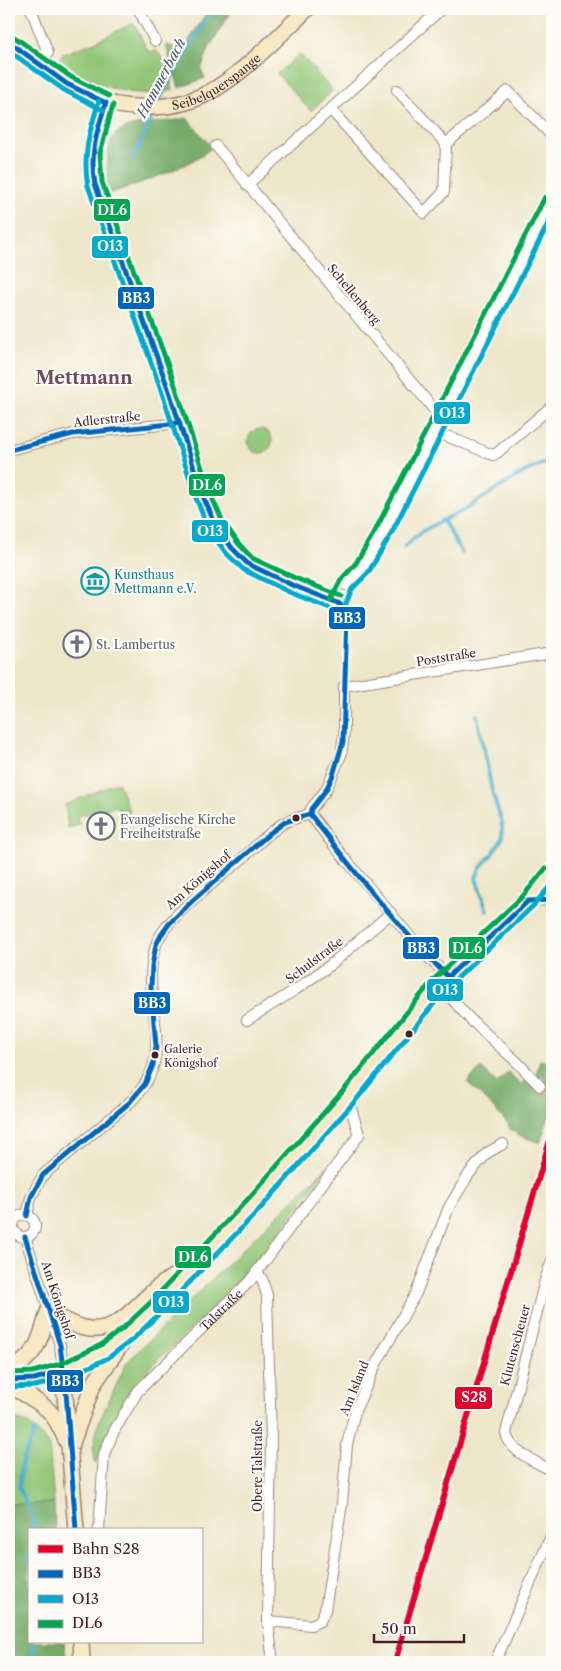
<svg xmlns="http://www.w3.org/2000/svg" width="561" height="1671" font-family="'Libre Caslon Text',serif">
	<rect width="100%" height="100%" fill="#fdfcf7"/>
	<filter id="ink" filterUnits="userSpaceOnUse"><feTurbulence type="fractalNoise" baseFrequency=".02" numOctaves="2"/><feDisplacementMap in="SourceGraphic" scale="10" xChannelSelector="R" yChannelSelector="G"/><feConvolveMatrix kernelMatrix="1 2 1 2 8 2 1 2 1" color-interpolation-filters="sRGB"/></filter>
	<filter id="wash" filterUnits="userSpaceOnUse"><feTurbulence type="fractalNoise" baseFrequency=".0096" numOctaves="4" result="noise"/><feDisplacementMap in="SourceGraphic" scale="20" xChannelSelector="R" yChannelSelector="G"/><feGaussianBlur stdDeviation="1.12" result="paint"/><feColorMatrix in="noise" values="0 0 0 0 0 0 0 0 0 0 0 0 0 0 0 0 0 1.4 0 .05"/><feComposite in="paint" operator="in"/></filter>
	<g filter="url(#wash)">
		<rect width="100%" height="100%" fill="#eee6c9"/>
		<!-- green -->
		<path fill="#92c677" stroke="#6e7251" d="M131 24H134L148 51 151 52 157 51 166 63 173 90C133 100 92 86 60 61V58L63 54 95 42Z
			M299 54C306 59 310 66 316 72 322 79 327 83 332 91L311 111 277 74Z
			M248 441a12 12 0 1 1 24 0a12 12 0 1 1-24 0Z
			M118 782 130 813 120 815 117 806 77 816 79 825 68 828 65 805Z
			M328 1166 249 1274 138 1379 109 1428 102 1444 99 1460 95 1463 93 1448 99 1422 127 1362Z
			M9 1417 28 1423 49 1444 54 1503 9 1504Z"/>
		<!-- forest -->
		<path fill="#75ab68" stroke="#60654a" d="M209 9H233L210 46 201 69 205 78 179 88 166 46 168 45 183 50Z
			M187 118 212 148C181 171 144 181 109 194 107 179 105 150 113 137 118 130 130 126 137 125 154 122 170 122 187 118Z
			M540 1060 552 1064V1108L540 1143 521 1136 510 1129 508 1124 487 1101 467 1082 481 1068 497 1083 508 1072 521 1084 526 1080 536 1089 546 1079 536 1075Z
			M54 1503 55 1530H29V1642H64L67 1662H9V1603L13 1587 9 1578V1504Z"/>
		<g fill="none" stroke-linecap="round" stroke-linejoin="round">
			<!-- stream -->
			<path stroke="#4bafca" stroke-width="4" d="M159 102 170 79 213 9
				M133 159 155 111
				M404 547 421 532 443 520
				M462 553 443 520 464 510 524 472 552 460
				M477 715 492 791 502 823V839L492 854 480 868 476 878 487 911
				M34 1530V1519L19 1488 22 1462 35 1431
				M29 1555V1562
				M33 1642 34 1662"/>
		</g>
	</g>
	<g filter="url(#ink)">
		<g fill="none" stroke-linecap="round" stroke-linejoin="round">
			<!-- street-tunnel -->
			<path stroke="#cdbea9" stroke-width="10" stroke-dasharray="10 5" stroke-linecap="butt" d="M540 1086 552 1102"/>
			<!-- street casing -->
			<g stroke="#9c827a" stroke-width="12">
				<g id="street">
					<path d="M31 9 48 53"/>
					<path d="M138 9 155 41"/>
					<path d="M397 90 446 144"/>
					<path d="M106 103C97 133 87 152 95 184L169 391 207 507"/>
					<path d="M331 110 424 213 444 192 446 144 508 91 552 136"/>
					<path d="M216 146 441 418"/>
					<path d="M247 185 441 9"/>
					<path d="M434 431 493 455 497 453 552 406"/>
					<path d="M9 450 73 434 180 423"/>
					<path d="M346 585 362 568 383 533 552 200"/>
					<path d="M310 814 311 809 326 790 341 755 344 734V686L552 653"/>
					<path d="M310 814 336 848 423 952 448 977"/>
					<path d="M528 901 552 900"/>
					<path d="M439 985 470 1019 517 1062 540 1086"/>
					<path d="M247 1020 295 990 329 966 391 913"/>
					<circle cx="24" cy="1226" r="11"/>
					<path d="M27 1216 31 1197 43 1175 129 1103C183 1053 137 1003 156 945 164 919 216 881 238 862 252 850 266 835 282 824 290 819 301 817 310 814"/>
					<path d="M25 1237 60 1345 63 1371"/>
					<path d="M552 1261 545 1280 506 1433C510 1453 536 1461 552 1471"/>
					<path d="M256 1272 262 1279 267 1295 271 1440 268 1621 273 1662"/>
					<path id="s1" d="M99 1530 104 1454 114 1431 138 1391 250 1281 359 1135 351 1108 350 1095"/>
					<path d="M268 1621 311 1625 320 1621 325 1610 342 1504 347 1445 355 1411 376 1364 416 1293 449 1207 469 1174 487 1153 503 1144"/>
					<path d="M495 1662 552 1534"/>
				</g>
			</g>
			<!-- secondary casing -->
			<g stroke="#9c827a" stroke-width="18">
				<g id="secondary">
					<path id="s2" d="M9 42C35 60 59 82 87 96 106 104 126 108 147 107 166 107 185 104 202 96 237 80 279 36 307 9"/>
					<path d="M9 1371C37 1356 40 1341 48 1312 59 1317 72 1325 84 1328 114 1335 131 1311 151 1293 162 1283 174 1276 186 1269"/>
					<path d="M63 1371 76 1530"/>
					<path d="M9 1380 34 1379 63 1371 86 1361 105 1351 127 1335 155 1308 253 1205 350 1095 439 985 528 901 552 873"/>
					<path d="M9 1385C22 1393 38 1400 49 1411 57 1419 62 1431 67 1442"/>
					<path d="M72 1443 93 1385 122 1343"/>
					<path d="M81 1642 82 1662"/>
				</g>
			</g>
			<!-- street -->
			<use href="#street" stroke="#fff" stroke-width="10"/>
			<!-- secondary -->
			<use href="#secondary" stroke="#f8e8c3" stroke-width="15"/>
			<!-- bus-1 casing -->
			<g stroke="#fdfcf7" stroke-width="9">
				<path id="bus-1" d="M9 42 67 84 106 103
					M106 103C97 131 89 155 95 184L169 391 203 496 215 524 232 548 248 564 292 585 338 603 344 608 347 615 343 742 333 775 326 790 311 809 310 814
					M9 450 73 434 180 423
					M310 814C353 870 398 927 448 977L528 901 552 900
					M27 1216 31 1197 43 1175 129 1103 145 1084 153 1065 156 1046 151 987 152 966 156 945 161 935 169 924 192 901 270 833 285 822 310 814
					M25 1237 60 1345 66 1392 76 1530
					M9 1380 34 1379 63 1371"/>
			</g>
			<!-- bus-2 casing -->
			<g stroke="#fdfcf7" stroke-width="9">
				<path id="bus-2" d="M9 51 64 90 103 110
					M99 101C90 130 82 155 88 186L162 393 196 498 208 528 226 553 244 570 289 592 335 610
					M345 606 352 589 368 573 390 536 552 216
					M9 1387 35 1386 66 1378 108 1358 132 1340 160 1313 259 1210 356 1100 445 990 533 906 552 884"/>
			</g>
			<!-- bus-3 casing -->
			<g stroke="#fdfcf7" stroke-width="9">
				<path id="bus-3" d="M13 36 71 77 109 96
					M113 105 100 153 102 182 176 388 210 493 222 520 238 543 252 558 295 578 341 596
					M331 600 340 581 356 563 376 529 545 197
					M9 1373 33 1372 60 1364 101 1345 122 1329 150 1303 247 1200 344 1090 433 980 523 896 546 868"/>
			</g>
			<!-- bus-1 -->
			<use href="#bus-1" stroke="#0065bd" stroke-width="5"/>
			<!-- bus-2 -->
			<use href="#bus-2" stroke="#00a9ce" stroke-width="5"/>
			<!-- bus-3 -->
			<use href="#bus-3" stroke="#00a651" stroke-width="5"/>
			<!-- rail-1 casing -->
			<g stroke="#fdfcf7" stroke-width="10">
				<path id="rail-1" d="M395 1662 552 1133"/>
			</g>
			<!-- rail-1 -->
			<use href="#rail-1" stroke="#e4002b" stroke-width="6"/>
		</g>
	</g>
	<!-- icons -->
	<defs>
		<g id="museum-ring" transform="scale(1.4375)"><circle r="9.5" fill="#fdfcf7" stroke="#0f9aa8" stroke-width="1.5"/><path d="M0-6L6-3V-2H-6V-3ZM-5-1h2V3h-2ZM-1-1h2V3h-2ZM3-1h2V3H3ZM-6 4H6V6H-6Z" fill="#0f9aa8"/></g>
		<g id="church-ring" transform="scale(1.4375)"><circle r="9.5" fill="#fdfcf7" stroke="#6b7280" stroke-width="1.5"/><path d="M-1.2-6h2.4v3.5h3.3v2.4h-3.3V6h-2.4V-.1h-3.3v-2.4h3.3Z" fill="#6b7280"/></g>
	</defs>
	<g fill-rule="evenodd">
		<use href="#museum-ring" x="95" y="581"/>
		<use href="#church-ring" x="77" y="644"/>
		<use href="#church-ring" x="101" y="826"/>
	</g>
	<!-- markers -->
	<g fill="#4a1f2b" stroke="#fdfcf7" stroke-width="2">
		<circle cx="296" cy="818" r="4.5"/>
		<circle cx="409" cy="1034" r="4.5"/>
		<circle cx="155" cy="1055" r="4.5"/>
	</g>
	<g text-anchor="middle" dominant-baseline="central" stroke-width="4.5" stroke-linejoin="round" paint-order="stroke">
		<!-- bus labels -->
		<g font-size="11" fill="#4a1f2b" stroke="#fdfcf7" text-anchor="start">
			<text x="164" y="1049">Galerie<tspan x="164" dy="14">Königshof</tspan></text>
		</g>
		<!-- street labels -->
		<g font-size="12" fill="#4a1f2b" stroke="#fdfcf7">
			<text stroke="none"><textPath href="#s2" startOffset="232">Seibelquerspange</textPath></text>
			<text transform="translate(354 294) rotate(50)">Schellenberg</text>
			<text transform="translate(107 419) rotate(-6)">Adlerstraße</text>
			<text transform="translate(446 657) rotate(-9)">Poststraße</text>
			<text transform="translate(198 880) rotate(-41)">Am Königshof</text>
			<text transform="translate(314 960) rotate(-37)">Schulstraße</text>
			<text transform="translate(58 1300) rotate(72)">Am Königshof</text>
			<text stroke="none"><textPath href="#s1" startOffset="264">Talstraße</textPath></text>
			<text transform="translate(515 1345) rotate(-75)">Klutenscheuer</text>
			<text transform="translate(354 1388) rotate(-68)">Am Island</text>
			<text transform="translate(257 1466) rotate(-90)">Obere Talstraße</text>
		</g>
		<!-- culture labels -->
		<g font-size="12" fill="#0d838f" stroke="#fdfcf7" text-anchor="start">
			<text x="114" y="574">Kunsthaus<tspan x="114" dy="14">Mettmann e.V.</tspan></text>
		</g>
		<!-- worship labels -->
		<g font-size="12" fill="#5b616d" stroke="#fdfcf7" text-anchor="start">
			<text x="96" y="644">St. Lambertus</text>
			<text x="120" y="819">Evangelische Kirche<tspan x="120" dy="14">Freiheitstraße</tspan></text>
		</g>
		<!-- water labels -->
		<g font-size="14" font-style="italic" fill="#4a596b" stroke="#fdfcf7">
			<text transform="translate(161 78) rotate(-62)">Hammerbach</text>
		</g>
		<!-- district labels -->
		<g font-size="18" font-weight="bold" fill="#754a60" stroke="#fdfcf7">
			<text x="84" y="378">Mettmann</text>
		</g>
	</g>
	<g stroke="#fdfcf7" stroke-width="2">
		<rect x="93" y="198" width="38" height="24" rx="5" fill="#00a651"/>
		<rect x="91" y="235" width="38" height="24" rx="5" fill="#00a9ce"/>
		<rect x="117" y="286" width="38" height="24" rx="5" fill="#0065bd"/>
		<rect x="433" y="401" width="38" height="24" rx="5" fill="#00a9ce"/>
		<rect x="188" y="473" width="38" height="24" rx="5" fill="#00a651"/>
		<rect x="191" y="519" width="38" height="24" rx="5" fill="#00a9ce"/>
		<rect x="328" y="606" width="38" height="24" rx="5" fill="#0065bd"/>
		<rect x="448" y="936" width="38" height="24" rx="5" fill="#00a651"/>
		<rect x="402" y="936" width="38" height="24" rx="5" fill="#0065bd"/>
		<rect x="426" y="978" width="38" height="24" rx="5" fill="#00a9ce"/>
		<rect x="133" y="991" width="38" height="24" rx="5" fill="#0065bd"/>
		<rect x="174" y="1245" width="38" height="24" rx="5" fill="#00a651"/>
		<rect x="152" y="1290" width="38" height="24" rx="5" fill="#00a9ce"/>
		<rect x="46" y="1369" width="38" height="24" rx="5" fill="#0065bd"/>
		<rect x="454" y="1386" width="39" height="24" rx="5" fill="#e4002b"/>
	</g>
	<g font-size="14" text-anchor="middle" font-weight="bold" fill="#fff">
		<text x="112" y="215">DL6</text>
		<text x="110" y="251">O13</text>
		<text x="136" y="303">BB3</text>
		<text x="452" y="418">O13</text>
		<text x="207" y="490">DL6</text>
		<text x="210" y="536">O13</text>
		<text x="347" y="623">BB3</text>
		<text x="467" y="953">DL6</text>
		<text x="421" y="953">BB3</text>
		<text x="445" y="995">O13</text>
		<text x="152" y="1008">BB3</text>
		<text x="193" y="1262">DL6</text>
		<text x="171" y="1307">O13</text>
		<text x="65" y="1386">BB3</text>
		<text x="474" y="1402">S28</text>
	</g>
	<!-- margin -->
	<rect width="561" height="1671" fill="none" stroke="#fdfcf7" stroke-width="30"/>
	<!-- legend -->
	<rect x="28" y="1528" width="175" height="115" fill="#fdfcf7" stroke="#b5a4a5"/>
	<rect x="38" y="1545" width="25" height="8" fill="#e4002b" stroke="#b5a4a5"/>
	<text x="72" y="1554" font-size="15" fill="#4a1f2b">Bahn S28</text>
	<rect x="38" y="1570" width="25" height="8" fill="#0065bd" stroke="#b5a4a5"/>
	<text x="72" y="1578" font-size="15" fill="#4a1f2b">BB3</text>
	<rect x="38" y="1595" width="25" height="8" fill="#00a9ce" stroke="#b5a4a5"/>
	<text x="72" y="1604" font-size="15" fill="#4a1f2b">O13</text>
	<rect x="38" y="1620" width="25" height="8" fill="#00a651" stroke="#b5a4a5"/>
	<text x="72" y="1628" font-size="15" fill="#4a1f2b">DL6</text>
	<!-- scale -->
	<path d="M374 1634v8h90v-8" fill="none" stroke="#4a1f2b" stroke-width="2.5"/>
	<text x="381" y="1634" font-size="15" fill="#4a1f2b" stroke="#fdfcf7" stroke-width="4" paint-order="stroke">50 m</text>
</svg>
